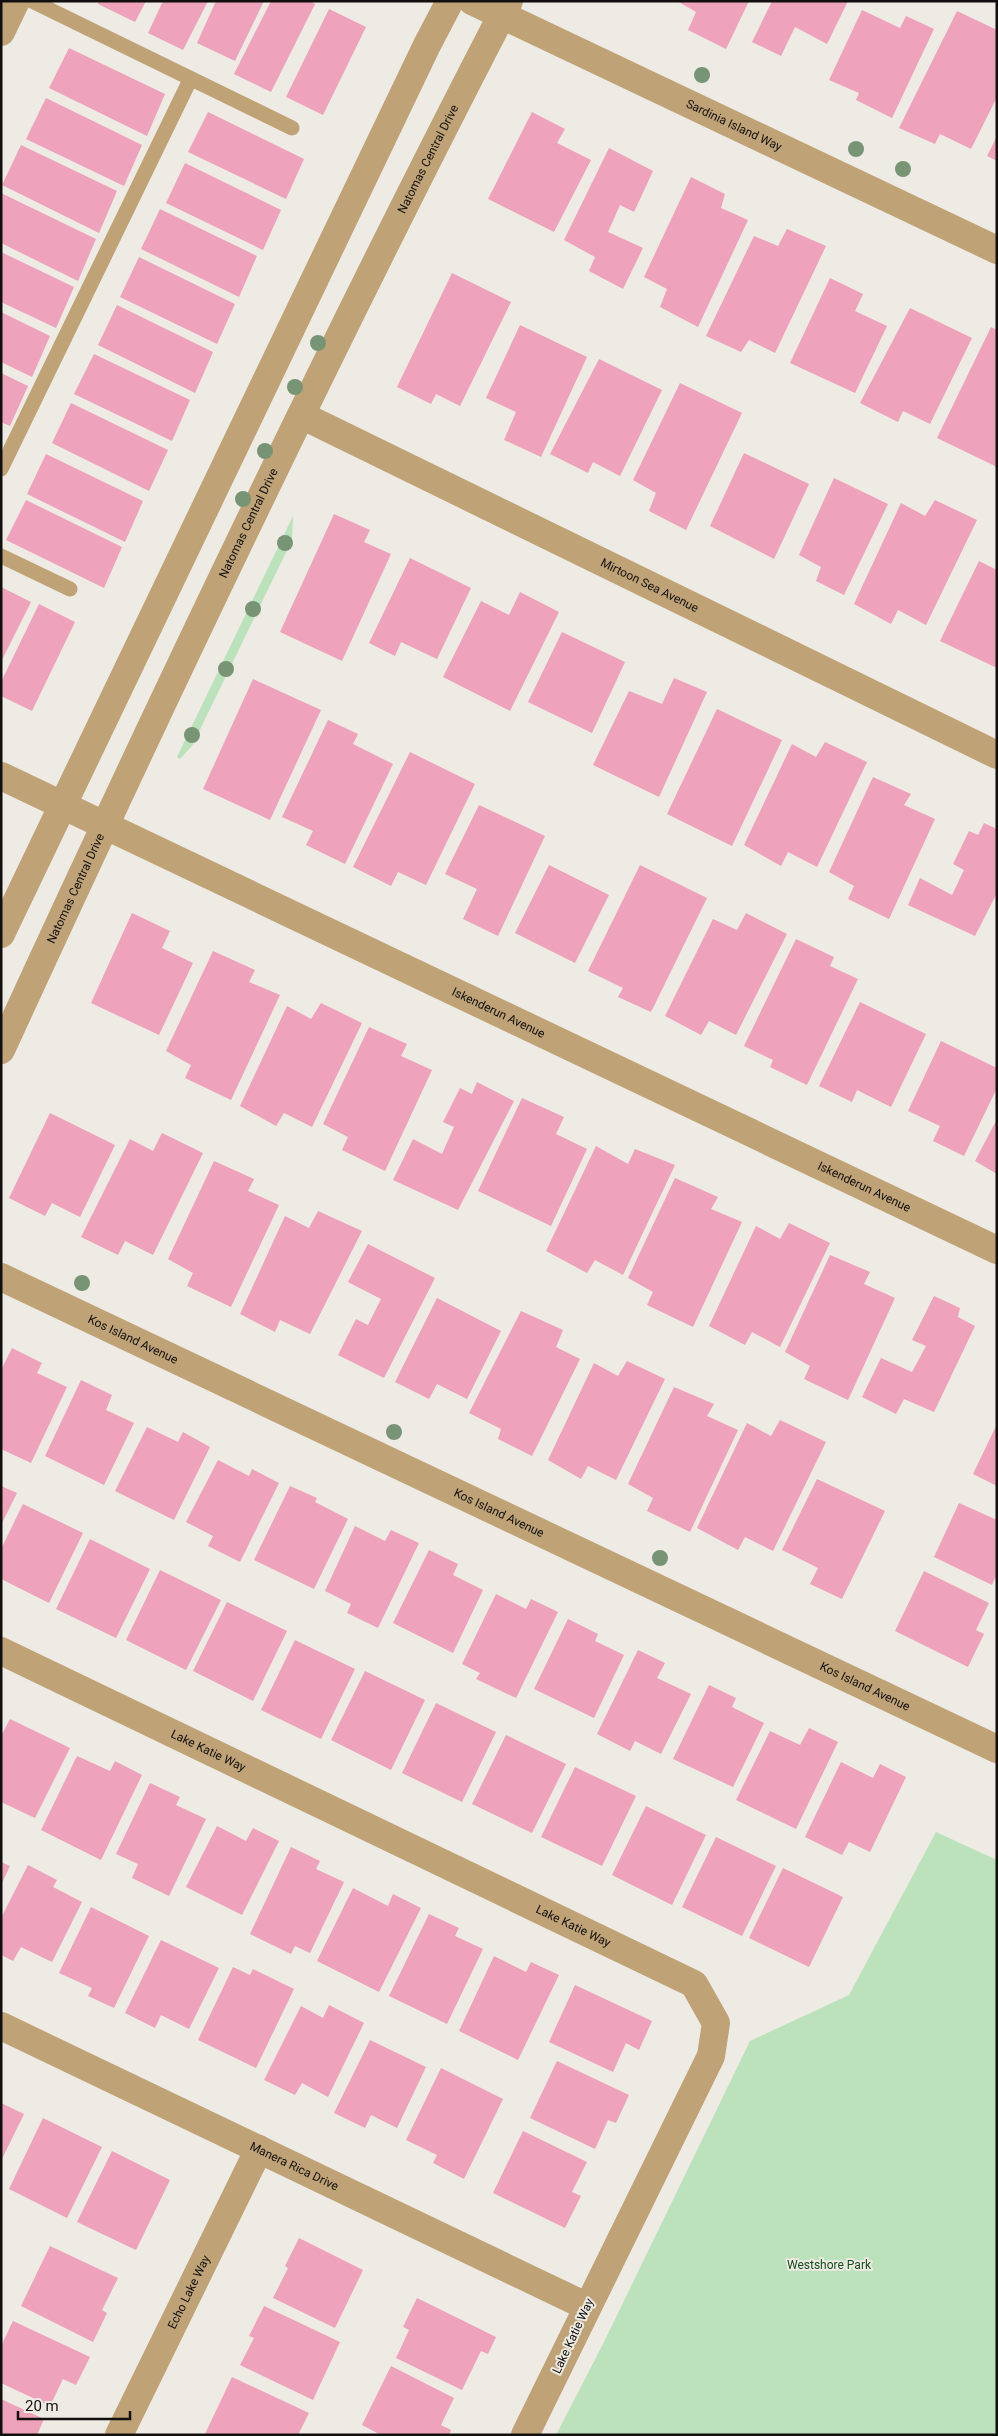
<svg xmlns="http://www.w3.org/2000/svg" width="998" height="2436" font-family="Roboto,sans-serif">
	<rect width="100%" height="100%" fill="#eeeae4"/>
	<!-- green -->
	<path fill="#bce2bc" d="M293 516 292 540 192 746 180 759 177 757Z
		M936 1832 997 1860V2435H556L603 2344 750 2041 849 1995Z"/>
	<!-- building -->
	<path fill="#eea2bb" d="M99 1H146L135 22 98 4Z
		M163 1H208L183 50 148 33Z
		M216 1H264L235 61 197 43Z
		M271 1H310L315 4 271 92 234 74Z
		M677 1H749L726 49 688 30 696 12Z
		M772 1H848L827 44 795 27 781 56 752 42Z
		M329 9 366 27 323 115 286 97Z
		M862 10 900 28 906 16 934 29 892 118 856 100 859 93 829 80Z
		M957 11 997 30V97L971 149 940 134 935 144 899 128Z
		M69 48 165 94 147 136 49 88Z
		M46 98 142 145 124 186 26 139Z
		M208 112 304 159 286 199 188 152Z
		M532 112 565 129 557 143 591 160 554 232 488 199Z
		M997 136V161L987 156Z
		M21 145 117 191 99 233 2 185Z
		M609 148 653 171 634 212 620 205 608 232 643 248 623 289 589 271 595 257 564 240Z
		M185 163 281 210 263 250 166 203Z
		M691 177 725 194 721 208 748 220 698 327 660 307 667 289 644 277Z
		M1 193 96 239 78 281 1 243Z
		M160 209 257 256 239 297 141 249Z
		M787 229 826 246 775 353 749 340 741 352 706 336 754 236 778 246Z
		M1 252 74 287 56 328 1 302Z
		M139 257 235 304 217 344 120 297Z
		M452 273 511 302 460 406 436 394 431 404 397 387Z
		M830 278 863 294 855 311 887 326 855 393 790 363Z
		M117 305 213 352 195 393 98 345Z
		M910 308 972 338 930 424 903 411 898 422 860 403Z
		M1 312 50 336 32 377 1 362Z
		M520 325 587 357 541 457 504 440 516 412 486 398Z
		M991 327 997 330V467L937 438Z
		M94 354 190 400 172 441 74 394Z
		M599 359 662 390 620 476 593 462 588 473 550 454Z
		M1 373 28 386 10 426 1 422Z
		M680 383 742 413 686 530 649 511 656 493 633 480Z
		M71 403 168 450 149 491 52 443Z
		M744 453 809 484 774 559 710 526Z
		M46 454 143 501 125 542 27 494Z
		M834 478 888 504 844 595 816 581 821 567 799 555Z
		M26 500 122 547 104 588 6 540Z
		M935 500 977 520 926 625 898 610 891 624 854 604 901 503 925 516Z
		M334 514 370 530 364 542 391 554 342 661 280 632Z
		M410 558 471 588 437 659 401 642 395 656 369 643Z
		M979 561 997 570V668L940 641Z
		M1 587 31 602 1 662Z
		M520 592 559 612 510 711 443 677 481 601 509 615Z
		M39 604 75 622 32 711 1 696V682Z
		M562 632 625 662 592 733 528 702Z
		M674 678 707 692 659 797 593 765 629 691 662 704Z
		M253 679 321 710 270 820 203 789Z
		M717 709 782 740 732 846 667 814Z
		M328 720 358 734 353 744 393 764 345 864 306 845 313 831 282 817Z
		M825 742 867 762 817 867 788 852 781 866 744 845 792 744 816 757Z
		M410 752 475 784 426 885 398 872 391 886 353 867Z
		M873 777 911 794 904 805 935 819 889 919 848 899 854 886 829 872Z
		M479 805 545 836 498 936 463 919 477 889 445 874Z
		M984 823 997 829V893L975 936 908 905 920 878 952 895 964 870 953 864 969 831 978 835Z
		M549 865 609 895 575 963 515 933Z
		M640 865 707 898 651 1012 618 997 623 988 588 971Z
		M132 913 170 931 162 948 193 963 159 1035 91 1003Z
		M746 913 787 934 736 1035 709 1021 701 1035 665 1016 713 919 737 930Z
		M796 939 834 957 830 966 858 979 807 1085 770 1067 773 1060 744 1046Z
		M213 951 255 970 249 982 280 995 231 1100 185 1078 191 1065 166 1051Z
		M860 1002 926 1034 891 1107 857 1090 852 1102 819 1086Z
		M321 1003 362 1023 312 1127 284 1113 276 1126 240 1106 287 1006 311 1019Z
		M369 1027 407 1044 401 1056 432 1070 385 1171 342 1150 348 1137 323 1124Z
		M941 1041 997 1068V1088L964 1156 933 1141 940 1126 908 1111Z
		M477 1082 514 1101 458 1210 393 1180 413 1139 442 1154 454 1127 443 1122 460 1088 472 1094Z
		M522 1098 564 1117 556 1134 587 1149 551 1226 478 1191Z
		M50 1113 115 1145 80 1217 52 1203 45 1216 9 1198Z
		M997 1119V1174L975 1161Z
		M162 1133 203 1153 153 1255 125 1241 118 1255 81 1237 130 1139 153 1151Z
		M596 1146 628 1164 635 1149 675 1165 623 1275 595 1260 587 1273 546 1251Z
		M214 1161 254 1179 248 1191 279 1205 231 1307 187 1286 193 1273 168 1259Z
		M675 1178 718 1197 711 1209 742 1222 693 1327 647 1305 653 1292 628 1278Z
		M318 1211 362 1231 310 1334 280 1320 275 1332 240 1314 285 1216 309 1228Z
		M789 1223 830 1243 780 1347 752 1332 745 1345 709 1326 756 1226 780 1239Z
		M368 1244 435 1278 384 1378 338 1355 356 1319 368 1325 381 1299 348 1282Z
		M830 1255 870 1272 864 1284 895 1298 848 1400 804 1379 810 1366 785 1352Z
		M934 1296 960 1308 958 1317 975 1326 934 1412 904 1399 896 1414 862 1397 881 1358 912 1372 926 1346 912 1340Z
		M437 1298 501 1331 467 1399 437 1384 429 1399 395 1382Z
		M521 1311 563 1330 556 1347 580 1359 532 1456 498 1439 501 1429 469 1413Z
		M12 1348 42 1363 37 1373 67 1387 31 1463 1 1449V1370Z
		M627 1361 665 1379 616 1480 588 1466 581 1479 548 1460 594 1363 618 1376Z
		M81 1380 112 1395 106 1410 134 1423 104 1485 45 1456Z
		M674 1387 714 1404 707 1416 738 1430 690 1532 647 1511 653 1498 628 1484Z
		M780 1420 826 1442 773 1551 745 1537 738 1550 697 1528 747 1423 771 1436Z
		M997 1424V1486L973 1474Z
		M147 1427 178 1442 183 1432 210 1447 174 1520 115 1491Z
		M218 1460 249 1476 252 1469 279 1483 240 1562 208 1546 213 1536 186 1522Z
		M817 1479 885 1511 842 1599 810 1584 818 1568 782 1550Z
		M1 1486 17 1493 1 1525Z
		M290 1486 317 1498 315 1502 348 1519 314 1589 254 1560Z
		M959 1503 997 1520V1574L992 1585 934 1557Z
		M23 1504 83 1533 49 1603 1 1579V1549Z
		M355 1526 385 1541 391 1530 419 1543 378 1628 347 1613 351 1604 325 1591Z
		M90 1539 150 1569 116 1638 56 1609Z
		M429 1550 458 1564 453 1575 483 1590 453 1653 393 1623Z
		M160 1570 221 1600 186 1670 126 1640Z
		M924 1571 989 1603 976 1630 984 1634 968 1667 895 1631Z
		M496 1594 526 1609 531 1599 558 1612 516 1698 476 1679 480 1673 462 1664Z
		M227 1602 287 1631 253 1701 193 1671Z
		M568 1619 598 1634 595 1641 624 1655 594 1718 534 1689Z
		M295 1640 355 1669 321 1739 261 1710Z
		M638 1650 665 1663 657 1678 691 1694 661 1754 635 1741 630 1751 597 1734Z
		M365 1671 425 1700 391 1770 331 1740Z
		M709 1685 736 1698 732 1707 764 1723 733 1787 673 1759Z
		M436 1703 496 1732 462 1802 402 1773Z
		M10 1719 70 1748 35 1818 1 1802V1736Z
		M809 1728 838 1742 796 1829 736 1800 770 1731 800 1745Z
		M506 1735 566 1764 532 1833 472 1804Z
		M77 1756 110 1771 115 1761 142 1775 101 1860 41 1830Z
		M841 1762 873 1778 880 1764 906 1777 870 1852 849 1842 842 1855 805 1837Z
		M575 1767 636 1796 602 1866 541 1837Z
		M150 1783 180 1797 176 1805 206 1819 169 1896 132 1878 138 1864 116 1854Z
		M646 1806 706 1835 672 1905 612 1875Z
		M217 1826 246 1841 253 1828 279 1841 242 1915 186 1887Z
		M716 1837 776 1866 742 1936 682 1907Z
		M291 1847 320 1861 316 1869 344 1882 310 1953 295 1946 291 1954 250 1934Z
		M1 1862 10 1866 1 1885Z
		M28 1865 57 1880 53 1887 82 1902 52 1962 21 1947 13 1961 1 1955V1918Z
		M783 1868 843 1897 809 1967 749 1938Z
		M353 1888 388 1906 393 1894 421 1908 379 1992 317 1961Z
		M91 1907 149 1936 114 2008 88 1996 92 1988 59 1973Z
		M429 1914 459 1928 455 1936 483 1949 447 2024 389 1996Z
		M161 1940 219 1968 189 2029 161 2015 155 2028 125 2013Z
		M494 1956 526 1972 531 1962 559 1975 518 2060 459 2031Z
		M233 1967 250 1975 253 1969 294 1989 256 2068 198 2040Z
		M575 1985 652 2021 639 2050 626 2043 613 2072 549 2042Z
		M329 2005 364 2023 328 2097 302 2083 295 2095 264 2080 301 2006 323 2018Z
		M370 2040 426 2067 397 2128 371 2115 365 2128 334 2113Z
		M557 2061 629 2095 616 2123 608 2120 595 2149 530 2118Z
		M441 2068 503 2099 464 2179 433 2163 437 2155 406 2140Z
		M1 2103 24 2114 1 2161Z
		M43 2118 102 2147 67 2218 9 2189Z
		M523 2131 587 2162 572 2192 581 2196 565 2228 493 2193Z
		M112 2151 170 2180 136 2250 77 2222Z
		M299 2238 363 2270 335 2328 273 2298 288 2268 285 2266Z
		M50 2246 118 2278 102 2310 107 2313 93 2342 21 2306Z
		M417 2298 496 2337 488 2354 481 2351 462 2390 396 2358 409 2330 403 2327Z
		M264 2306 340 2342 313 2400 240 2365 254 2338 249 2336Z
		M13 2321 90 2357 76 2385 63 2379 50 2406 1 2383V2346Z
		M391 2366 454 2398 441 2425 451 2430 449 2435H381L362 2425Z
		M232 2377 309 2413 298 2435 205 2434Z
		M1 2399 44 2419 37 2435H1Z"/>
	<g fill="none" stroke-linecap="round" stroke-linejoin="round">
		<!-- lane -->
		<path stroke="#bfa275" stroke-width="15" d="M32 1 292 128
			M1 469 190 80
			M1 556 70 589"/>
		<!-- street -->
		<g stroke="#bfa275" stroke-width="28">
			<path id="s1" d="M472 1 997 250"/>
			<path d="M1 32 16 1"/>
			<path id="s2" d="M301 415 997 755"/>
			<path id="s3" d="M1 776 997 1250"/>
			<path d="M1 934 427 45 450 1"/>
			<path id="s4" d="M1 1050C163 697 330 346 509 1"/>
			<path id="s5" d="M1 1277 997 1749"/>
			<path id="s6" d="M1 1651 694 1984 716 2023 711 2056 525 2435"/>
			<path id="s7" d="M1 2026 586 2306"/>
			<path id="s8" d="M119 2435 259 2149"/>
		</g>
	</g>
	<!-- trees -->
	<g fill="#779475">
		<circle cx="702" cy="75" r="8"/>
		<circle cx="856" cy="149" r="8"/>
		<circle cx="903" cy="169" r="8"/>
		<circle cx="318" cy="343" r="8"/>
		<circle cx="295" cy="387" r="8"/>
		<circle cx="265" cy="451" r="8"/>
		<circle cx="243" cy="499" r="8"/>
		<circle cx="285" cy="543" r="8"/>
		<circle cx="253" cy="609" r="8"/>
		<circle cx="226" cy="669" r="8"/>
		<circle cx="192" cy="735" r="8"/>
		<circle cx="82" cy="1283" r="8"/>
		<circle cx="394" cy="1432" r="8"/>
		<circle cx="660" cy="1558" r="8"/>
	</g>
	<g text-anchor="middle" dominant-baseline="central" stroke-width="4" stroke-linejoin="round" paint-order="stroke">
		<!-- street labels -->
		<g font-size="12" fill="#11100e" stroke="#eeeae4">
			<text stroke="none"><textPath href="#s1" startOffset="290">Sardinia Island Way</textPath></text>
			<text stroke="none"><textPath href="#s4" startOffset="988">Natomas Central Drive</textPath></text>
			<text stroke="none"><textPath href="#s4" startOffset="582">Natomas Central Drive</textPath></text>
			<text stroke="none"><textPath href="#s2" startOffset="388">Mirtoon Sea Avenue</textPath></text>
			<text stroke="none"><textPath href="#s4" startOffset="178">Natomas Central Drive</textPath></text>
			<text stroke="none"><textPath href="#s3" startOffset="551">Iskenderun Avenue</textPath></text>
			<text stroke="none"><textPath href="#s3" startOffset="956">Iskenderun Avenue</textPath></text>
			<text stroke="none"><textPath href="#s5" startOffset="146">Kos Island Avenue</textPath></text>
			<text stroke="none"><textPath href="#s5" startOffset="551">Kos Island Avenue</textPath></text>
			<text stroke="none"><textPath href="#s5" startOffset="956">Kos Island Avenue</textPath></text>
			<text stroke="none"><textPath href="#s6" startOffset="230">Lake Katie Way</textPath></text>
			<text stroke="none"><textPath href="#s6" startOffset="635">Lake Katie Way</textPath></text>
			<text stroke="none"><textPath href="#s7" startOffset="325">Manera Rica Drive</textPath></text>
			<text stroke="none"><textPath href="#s8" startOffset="159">Echo Lake Way</textPath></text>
			<text transform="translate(573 2336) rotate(-65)">Lake Katie Way</text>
		</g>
		<!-- park labels -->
		<g font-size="12" fill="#154e1b" stroke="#eeeae4">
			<text x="829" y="2265">Westshore Park</text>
		</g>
	</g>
	<!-- border -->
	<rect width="998" height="2436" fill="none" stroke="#11100e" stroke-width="5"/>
	<!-- scale -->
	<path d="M18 2411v8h112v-8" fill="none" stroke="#11100e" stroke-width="2.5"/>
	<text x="25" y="2411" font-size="15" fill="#11100e" stroke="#eeeae4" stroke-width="4" paint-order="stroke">20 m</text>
</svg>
